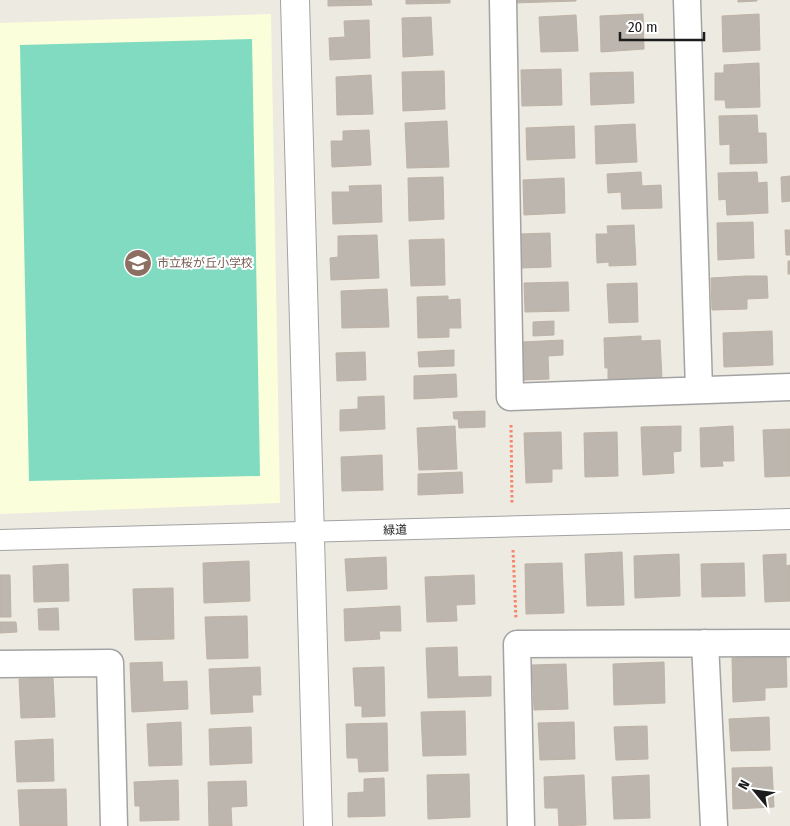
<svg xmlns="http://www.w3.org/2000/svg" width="790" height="826" font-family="'Fira Sans Condensed','Noto Sans JP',sans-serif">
	<rect width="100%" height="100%" fill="#edeae2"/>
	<!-- education -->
	<path fill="#fbfeda" d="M271 14 280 503 0 514V23Z"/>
	<!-- pitch -->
	<path fill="#80dbc1" d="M252 39 260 476 29 481 20 45Z"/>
	<!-- building -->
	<path fill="#bdb6ae" stroke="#beb2a4" d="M328 0H371L372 5 328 6Z
		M406 0H450V3L406 4Z
		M513 0H576V1L513 3Z
		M738 0H757V1L738 2Z
		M643 14 644 49 601 52 600 16Z
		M759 14 760 50 723 52 722 16Z
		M576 15 578 51 541 52 539 17Z
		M431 17 433 55 403 57 402 18Z
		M369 20 370 58 330 60 329 38 345 37 344 21Z
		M759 63 760 107 726 108 725 100H715V73H724V65Z
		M561 69 562 105 522 106 521 70Z
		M444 71 445 109 403 111 402 72Z
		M633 72 634 103 591 105 590 73Z
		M371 75 373 114 337 115 336 77Z
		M757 115 758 133H766L767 163 730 164V144L720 145 719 116Z
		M447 121 449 167 407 168 405 123Z
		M635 124 637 162 596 164 595 126Z
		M574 126 575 158 527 160 526 128Z
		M369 130 371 165 332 167 331 141H343V131Z
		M641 172 642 186 661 185 662 208 622 209 621 192 608 193 607 174Z
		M757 172 758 183 767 182 768 213 727 215 726 199 719 200 718 173Z
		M790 176V201L782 202 781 177Z
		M443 177 444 219 409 221 408 178Z
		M564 178 565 213 524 215 523 180Z
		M381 185 382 222 333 224 332 192H350L349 186Z
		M753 222 754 258 718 260 717 223Z
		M634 225 636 265 609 266V262L597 263 596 234H608L607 226Z
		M785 230H790V255H786Z
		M550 233 551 267 521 268 520 234Z
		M377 235 379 278 331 280 330 258 338 257V236Z
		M444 239 445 285 411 286 409 240Z
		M788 261H790V274H788Z
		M746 276H767L768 298 747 299V309L712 310 711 278Z
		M568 282 569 311 525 312 524 283Z
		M637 283 638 322 609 323 607 284Z
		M387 289 389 327 342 328 341 291Z
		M448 296V300L460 299 461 328H449V337L418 338 417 297Z
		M554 321V335L533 336V322Z
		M772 331 773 365 724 367 723 333Z
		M641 336V341L660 340 662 378 608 381V368H605L604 338Z
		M563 340V355L548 356 549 379 524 380 522 342Z
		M454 350V366L419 367 418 352Z
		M365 352 366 380 337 381 336 353Z
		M456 374 457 397 414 399V376Z
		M384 396 385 429 340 431V410L358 409V397Z
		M485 411V427L459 428 458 419H454L453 412Z
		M455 426 457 469 419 470 417 428Z
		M681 426V451L673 452 674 473 643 475 641 427Z
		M733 426 734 461H722L723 466 701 467 700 428Z
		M790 429V476L765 477 763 430Z
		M561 432 562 469H552V482L526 483 524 433Z
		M617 432 618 476 585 477 584 433Z
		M382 455 383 490 342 491 341 457Z
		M462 472 463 493 418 495V474Z
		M622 552 624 605 587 606 585 554Z
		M679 554 680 596 635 598 634 556Z
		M786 554V566L790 565V601L765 602 763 555Z
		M386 557 387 589 347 591 345 559Z
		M249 561 250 601 204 603 203 563Z
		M562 563 564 613 526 614 525 564Z
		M744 563 745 596 702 597 701 564Z
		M68 564 69 601 34 602 33 566Z
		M0 575H10L11 617H0Z
		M474 575 475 604 456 605 457 621 427 622 425 577Z
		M173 588 174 639 135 640 133 589Z
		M400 606 401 631H379L380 639 345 641 344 609Z
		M58 608 59 630H39L38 609Z
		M247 616 248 658 207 659 205 617Z
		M0 622H16L17 632 0 633Z
		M457 647 458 677 491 676V696L428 698 426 648Z
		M786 655 787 687 765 688V700L733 702 732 658Z
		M162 662 163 682 187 681 188 709 132 712 130 663Z
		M664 662 665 703 614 705 613 664Z
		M566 664 568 709 534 710 532 665Z
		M260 667 261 695H252L253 712 211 714 209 669Z
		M384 667 385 716 362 717V706H355L353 668Z
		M53 678 55 717 21 718 19 679Z
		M465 711 466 755 423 756 421 712Z
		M769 717 770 750 731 751 729 719Z
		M181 722 182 765 149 766 147 724Z
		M574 722 575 759 540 760 538 723Z
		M387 723 388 771 359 772 358 758H347L346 724Z
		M647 726 648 759 616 760 614 727Z
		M251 727 252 763 210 765 209 729Z
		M53 739 54 781 17 782 15 741Z
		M772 767 774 807 733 809 732 768Z
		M469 774 470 817 428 819 427 775Z
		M584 775 586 825 559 826 558 808H545L544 777Z
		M649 775 650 818 614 819 612 777Z
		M384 778 385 816 348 817V793L364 792V779Z
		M178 780 179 820 140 821V806H135L134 782Z
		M246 781 247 806 231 807 232 826H209L208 782Z
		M66 789 67 826H20L18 790Z"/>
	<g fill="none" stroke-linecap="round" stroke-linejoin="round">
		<!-- pedestrian casing -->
		<g stroke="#a3a3a3" stroke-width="22">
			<path id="pedestrian" d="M0 540 790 519"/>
		</g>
		<!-- minor casing -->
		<g stroke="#a3a3a3" stroke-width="29">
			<path id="minor" d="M503 0 510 397 790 387
				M687 0 699 390
				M705 643 714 826
				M0 664 110 663 114 826
				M521 826 517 644 790 643"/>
		</g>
		<!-- tertiary casing -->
		<g stroke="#a3a3a3" stroke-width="30">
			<path id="tertiary" d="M295 0 318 826"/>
		</g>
		<!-- path -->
		<path stroke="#f68569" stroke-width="3" stroke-dasharray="2.5 2.5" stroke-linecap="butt" d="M511 425 512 504
			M513 550 516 619"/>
		<!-- pedestrian -->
		<use href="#pedestrian" stroke="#fff" stroke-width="20"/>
		<!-- minor -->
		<use href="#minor" stroke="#fff" stroke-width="26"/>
		<!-- tertiary -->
		<use href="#tertiary" stroke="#fff" stroke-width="28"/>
	</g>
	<!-- icons -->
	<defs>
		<g id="school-disc" transform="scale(1.4375)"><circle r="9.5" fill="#8d6e63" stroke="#fff"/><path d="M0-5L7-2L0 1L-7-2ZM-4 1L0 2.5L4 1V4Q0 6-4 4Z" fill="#fff"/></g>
	</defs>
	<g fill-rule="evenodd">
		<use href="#school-disc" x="138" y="263"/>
	</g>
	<g text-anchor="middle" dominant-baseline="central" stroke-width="4" stroke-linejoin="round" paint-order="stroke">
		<!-- education labels -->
		<g font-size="12" fill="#785e54" stroke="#fff" text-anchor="start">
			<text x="157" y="263">市立桜が丘小学校</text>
		</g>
		<!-- street labels -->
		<g font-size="12" fill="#1c1c1c" stroke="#fff">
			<text transform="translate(395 530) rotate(-2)">緑道</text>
		</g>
	</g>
	<!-- north arrow -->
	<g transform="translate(755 791) rotate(299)" stroke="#ffffff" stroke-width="4" paint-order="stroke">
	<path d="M0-4L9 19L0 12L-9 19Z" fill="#1c1c1c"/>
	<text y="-8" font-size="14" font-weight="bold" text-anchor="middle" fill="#1c1c1c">N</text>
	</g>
	<!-- scale -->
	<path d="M620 32v8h84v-8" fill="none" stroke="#1c1c1c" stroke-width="2.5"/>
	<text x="628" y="32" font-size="15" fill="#1c1c1c" stroke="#ffffff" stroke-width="4" paint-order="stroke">20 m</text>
</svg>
